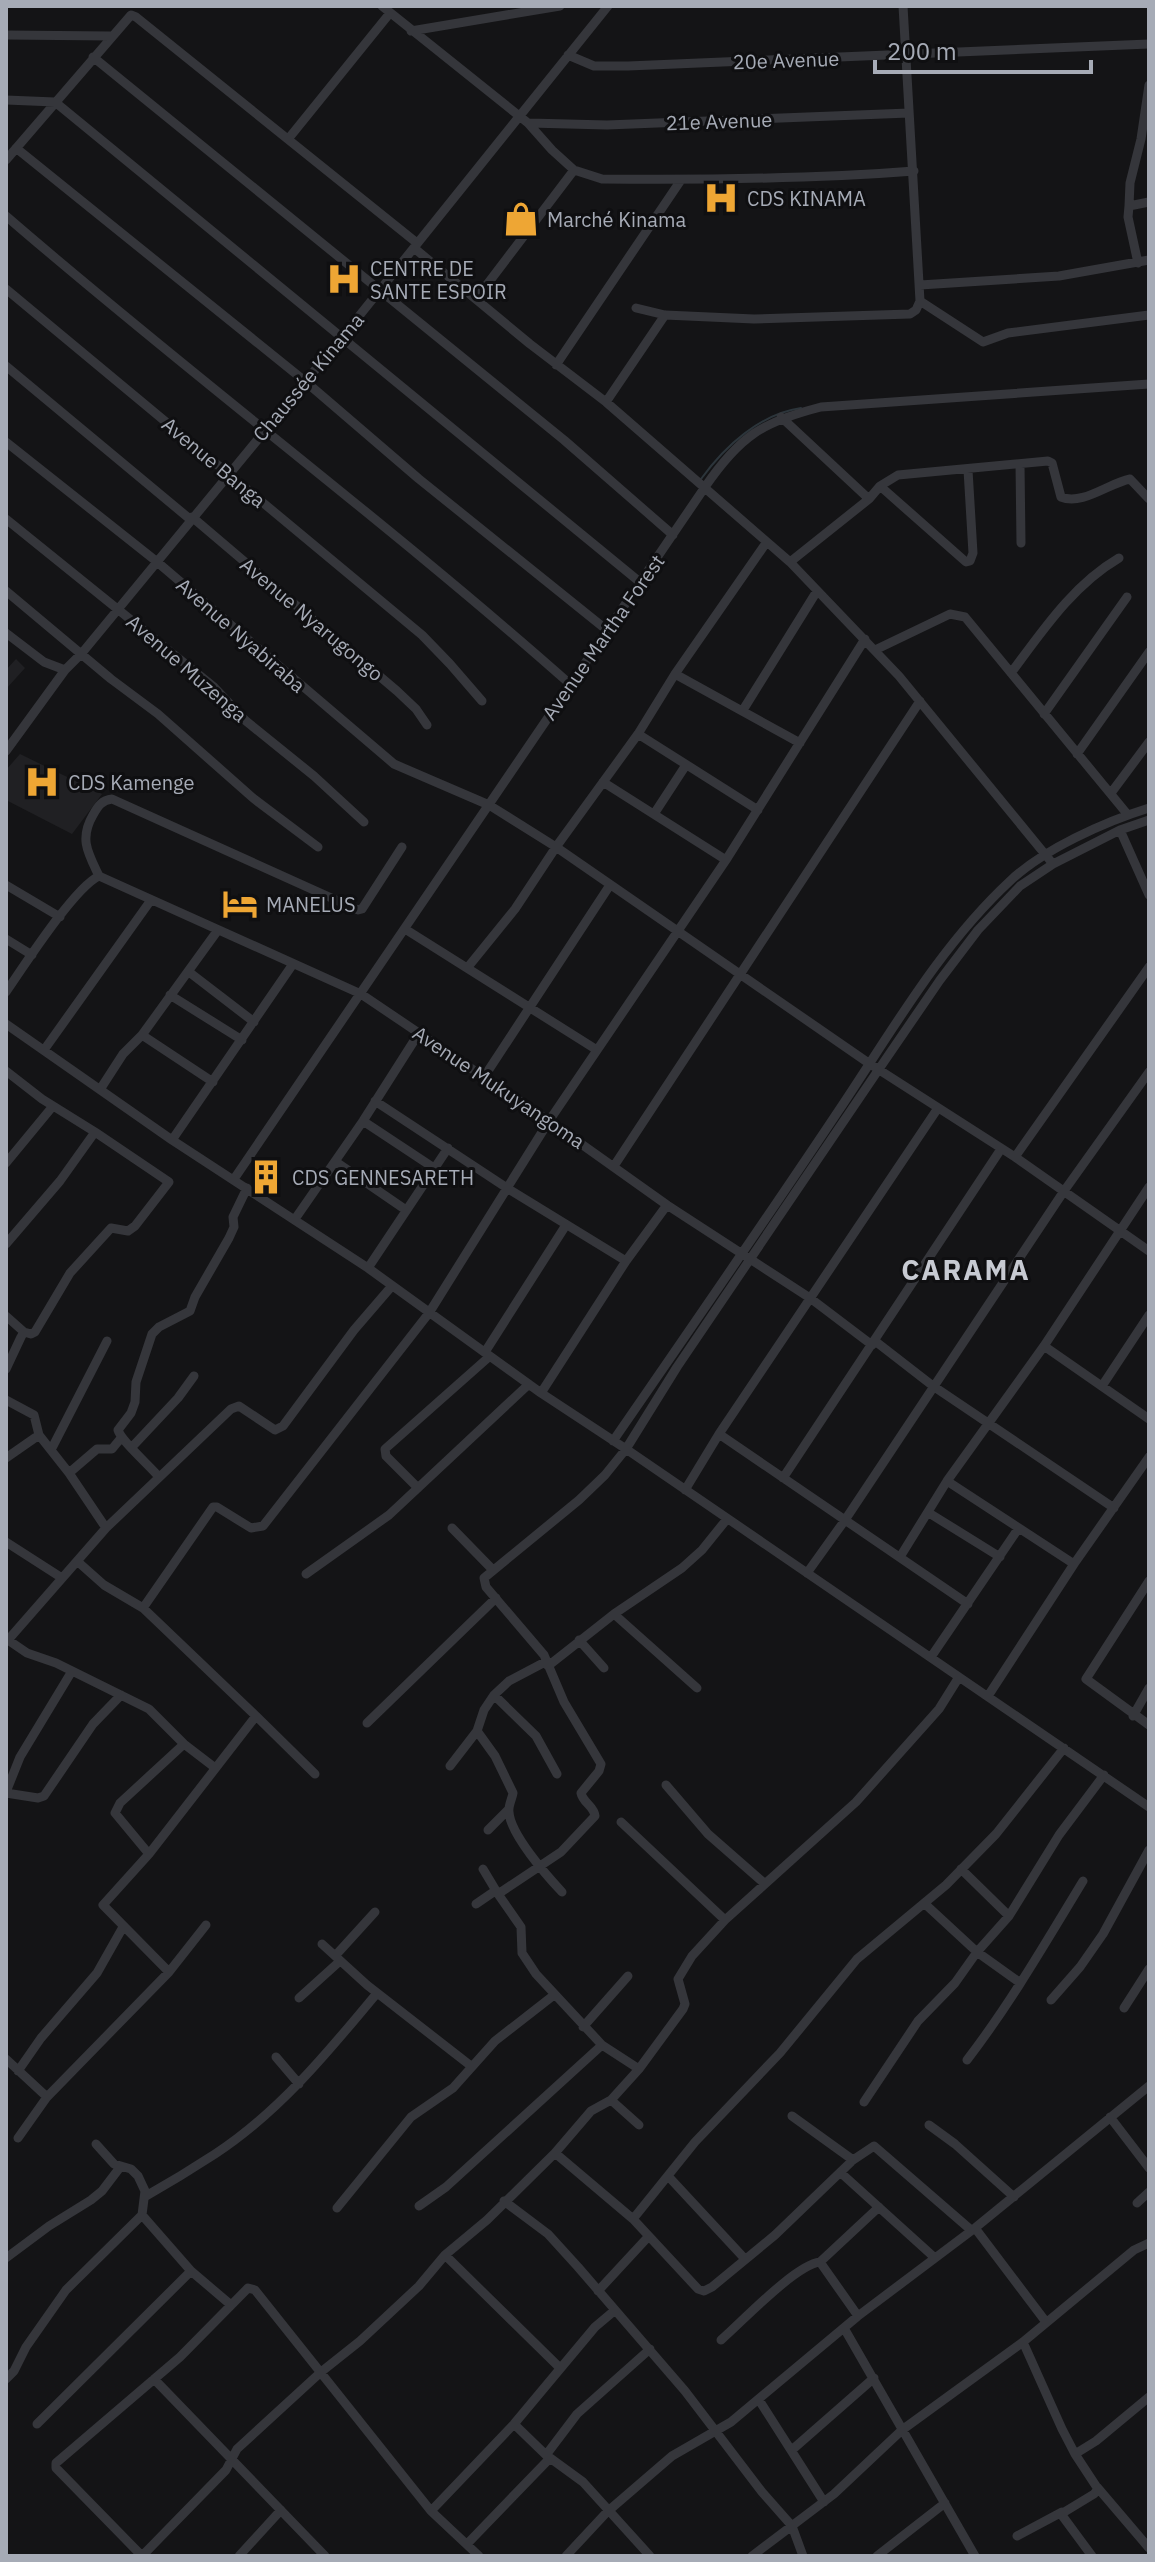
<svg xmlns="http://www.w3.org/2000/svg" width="1155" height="2562" font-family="'IBM Plex Sans',sans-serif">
	<rect width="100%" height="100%" fill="#141416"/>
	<!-- built -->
	<path fill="#202023" d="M16 659 25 668 6 689V670Z
		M20 754 102 794 72 834 6 800V770Z"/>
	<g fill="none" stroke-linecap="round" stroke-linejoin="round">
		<!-- stream -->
		<path stroke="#2c353b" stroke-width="2" d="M701 479C725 446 760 414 801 408"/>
		<!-- minor -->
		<path stroke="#35363b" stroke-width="9" d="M382 6 528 123 552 150 574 170 602 179C706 180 810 179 914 171
			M411 31 560 6
			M6 35 111 36
			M568 55 594 66H628L1149 44
			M93 57 564 440 673 535
			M6 100 55 102 641 583
			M529 123 607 125 909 113
			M289 138 390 13
			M16 148 306 382 419 479 608 631
			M6 160 131 15 136 17 417 243
			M1129 206 1149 202
			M6 216C191 376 387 522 570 684
			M414 248 530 344 606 402 790 562 899 676 1053 864
			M1138 263 1128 217 1129 206 1130 183 1141 139 1149 85
			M920 285 1059 276 1149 260
			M6 289 422 635 450 664 482 701
			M476 299 574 170
			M920 301 983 342 1008 333 1149 315
			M636 308 665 315 754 319 910 314 916 310 920 301 903 6
			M556 365 681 180
			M6 366 191 520
			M606 402 665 315
			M781 417 869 499
			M6 442 156 561 394 764 489 805 556 847 870 1064 1015 1157 1149 1251
			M1020 464 1021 543
			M880 486 966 562 970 561 973 553 968 470
			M192 517 397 691 416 709 427 725
			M6 519 214 687 246 721 314 776 364 822
			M790 562 869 499 880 486 898 475 1048 461 1052 463 1061 497C1082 506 1109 483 1130 479L1149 499
			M6 591 111 679 158 714 253 798 318 847
			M6 633 44 662 65 670
			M875 650 950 614 965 617 1128 815
			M1011 673C1043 630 1073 585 1119 558
			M675 674 800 743
			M743 710 817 591
			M1044 714 1127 597
			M638 734 758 810
			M6 751 65 670 82 653 343 336 608 6
			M1077 754 1149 652
			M603 782 726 860
			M1111 793 1149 742
			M654 814 686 765
			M1120 830 1149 895
			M99 876 361 994 549 1121 667 1205 810 1298 872 1345
			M99 876C88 853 79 839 93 815 98 806 102 800 112 799L358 910 362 909 402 847
			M6 885 60 917
			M405 929 597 1050
			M6 939 32 955
			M468 967 515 909 556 847 638 734 675 674 766 543
			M189 972 254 1022
			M6 992C24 966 74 888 99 876
			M170 995 242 1040
			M6 1024 172 1140 368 1268 541 1393 626 1449 1149 1807
			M142 1035 213 1082
			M44 1050 151 900
			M6 1071 42 1099 95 1132
			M484 1077 610 885
			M101 1088 123 1054 142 1035 218 930
			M375 1101 507 1188 626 1261
			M363 1121 434 1168
			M172 1140 293 964
			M1015 1157 1149 967
			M336 1162 406 1210
			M6 1163 53 1106
			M614 1166 920 701
			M234 1179 705 487C740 436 762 422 821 407L1149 384
			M295 1219 363 1121 419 1033
			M6 1244 60 1181 95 1132 169 1182 135 1226 128 1231 111 1228 70 1273 35 1332 31 1334 24 1332 21 1337 6 1369
			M368 1268 448 1148
			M6 1316 24 1332
			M875 1341 933 1386 1114 1508
			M1044 1346 1149 1419
			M485 1352 566 1225
			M1102 1386 1149 1315
			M541 1393 626 1261 667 1205
			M6 1400 34 1415 39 1435 69 1473 106 1528
			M719 1434 968 1604
			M613 1441C689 1331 765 1221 839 1110 892 1031 940 946 1010 881 1044 849 1104 822 1149 808
			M132 1447 178 1398 194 1376
			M52 1448 107 1341
			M6 1458 39 1435
			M69 1473 97 1449H112L121 1438
			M159 1477C150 1466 121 1441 118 1430L131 1413 135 1402 136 1382 152 1334 159 1327 190 1311 195 1297 229 1238 234 1227 233 1217 247 1188
			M783 1478 1001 1149
			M947 1481 1074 1564
			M418 1488 386 1456 385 1449 490 1356
			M685 1490 719 1434 938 1108
			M929 1513 1000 1557
			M452 1528 492 1569
			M6 1542 62 1578
			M900 1557 947 1481 1044 1346 1149 1187
			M77 1561 104 1585 143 1608 256 1716 149 1854 103 1905 169 1972
			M807 1573 845 1520 1064 1191 1149 1072
			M306 1574 389 1515 529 1384
			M1149 1581 1086 1679 1149 1725
			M143 1608 213 1507H217L251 1528 263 1526 429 1313 549 1121 726 860 865 639
			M614 1614 697 1688
			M579 1640 604 1668
			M931 1657 1018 1529
			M548 1666 614 1614 682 1568 702 1550 727 1519
			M494 1695 536 1736 557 1774
			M988 1696 1074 1564 1149 1457
			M256 1716 315 1774
			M1133 1716 1149 1688
			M367 1723 496 1598
			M477 1731 495 1756 513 1793C512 1799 508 1806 509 1812 510 1834 547 1876 562 1892
			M450 1766 477 1731 484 1710 494 1695 509 1681 547 1661
			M214 1767 184 1744 149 1709 56 1663 27 1653 8 1640 106 1528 231 1409 239 1406 275 1430 283 1426 354 1330 391 1287
			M666 1785 708 1834 764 1883
			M6 1792 20 1757 72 1671
			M6 1793 38 1798 44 1796 93 1724 121 1695
			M621 1822 725 1920
			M488 1830 508 1810
			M149 1854 115 1813 120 1803 184 1744
			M483 1869 498 1894
			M961 1869 1009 1916
			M924 1903 977 1952 1019 1982
			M476 1904 495 1891
			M322 1944 367 1985 471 2066
			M335 1956 375 1912
			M299 1998 340 1961
			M1051 2000 1080 1967 1103 1934 1149 1850
			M1124 2008 1149 1969
			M583 2027 628 1976
			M276 2057 299 2084
			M6 2059 47 2097
			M967 2060C1010 2004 1046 1942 1083 1881
			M639 2069 602 2045 536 1974 522 1953 521 1927 498 1894 561 1852 595 1816C594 1806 583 1803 581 1793L599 1771 601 1764 564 1702 544 1655 486 1587 484 1578 579 1500 605 1475 626 1449 677 1367 879 1069 940 980 978 930 1020 886 1053 864 1120 830 1149 820
			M18 2071 41 2038 97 1973 123 1927
			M611 2100 639 2125
			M864 2102 918 2021 955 1983 977 1952 1009 1916 1059 1835 1104 1775
			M792 2116 853 2160
			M1110 2117 1149 2168
			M929 2125 955 2144 1014 2197
			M18 2138 47 2097 169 1972 206 1925
			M96 2144 114 2164 131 2169 138 2176 145 2191 142 2215 191 2271 231 2305
			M555 2153 633 2219 698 2289 704 2291 712 2287 775 2235 853 2160 874 2146 971 2230
			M841 2173 935 2258
			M668 2176 745 2259
			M146 2196C169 2183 192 2169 215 2154 279 2112 329 2051 377 1993
			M504 2201 548 2234 578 2267 685 2391 762 2492 792 2526 803 2556
			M1137 2203 1149 2192
			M419 2206 446 2187 602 2045
			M337 2208 411 2117 453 2088 495 2041 554 1995
			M633 2219 695 2142 780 2053 857 1959 946 1885 996 1834 1064 1748
			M975 2228 1046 2322
			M445 2255 559 2367
			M6 2258 49 2226 91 2200 102 2191 121 2166
			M820 2262 858 2316
			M598 2291 648 2237
			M844 2328 975 2556
			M721 2340C743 2321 795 2265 820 2262L879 2207
			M1023 2342 1062 2429 1075 2454
			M6 2379 14 2371 26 2347 66 2290 142 2215
			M154 2379 325 2556
			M759 2400 824 2502
			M37 2424 191 2271
			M514 2424 546 2455 583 2482 650 2556
			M793 2449 874 2378
			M546 2455 577 2414 650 2349
			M1097 2487 1149 2548
			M431 2511 514 2424 595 2327 614 2311
			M1017 2536 1062 2512
			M467 2544 550 2458
			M142 2556 226 2470 237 2449 321 2372 360 2341 419 2286 445 2255 487 2220 555 2153 591 2111 611 2100 639 2069 683 2009 685 2004 678 1979 692 1956 725 1920 856 1802 939 1709 959 1677
			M142 2556 56 2468V2463L180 2357 248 2288 255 2290 431 2511 479 2556
			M239 2556 281 2510
			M566 2556 607 2512 672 2456 731 2422 858 2316 975 2228 1149 2086
			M752 2556 834 2494 902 2430 1023 2342 1134 2250 1149 2243
			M877 2556 945 2503
			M1092 2556 1061 2514 1094 2494 1098 2489 1075 2454 1096 2441 1149 2397"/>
	</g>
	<!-- icons -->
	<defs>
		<g id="hospital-bare" transform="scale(2.76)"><path d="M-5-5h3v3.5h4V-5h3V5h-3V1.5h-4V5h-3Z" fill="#eea634" stroke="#0f0f11" stroke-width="2.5" paint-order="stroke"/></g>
		<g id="shop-bare" transform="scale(2.76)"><path d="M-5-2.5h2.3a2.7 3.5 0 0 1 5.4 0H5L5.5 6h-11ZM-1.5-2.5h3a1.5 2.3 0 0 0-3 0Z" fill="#eea634" stroke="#0f0f11" stroke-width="2.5" paint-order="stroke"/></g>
		<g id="hotel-bare" transform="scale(2.76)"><path d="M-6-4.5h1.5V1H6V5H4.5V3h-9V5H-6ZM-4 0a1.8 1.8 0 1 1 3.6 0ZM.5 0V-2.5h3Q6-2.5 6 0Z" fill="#eea634" stroke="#0f0f11" stroke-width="2.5" paint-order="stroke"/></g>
		<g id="building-bare" transform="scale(2.76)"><path d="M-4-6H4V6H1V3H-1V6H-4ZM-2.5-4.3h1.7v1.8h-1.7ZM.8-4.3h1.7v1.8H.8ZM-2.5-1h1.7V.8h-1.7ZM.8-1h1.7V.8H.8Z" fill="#eea634" stroke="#0f0f11" stroke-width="2.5" paint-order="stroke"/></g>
	</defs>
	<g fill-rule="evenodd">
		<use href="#hospital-bare" x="721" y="198"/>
		<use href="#shop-bare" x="521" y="219"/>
		<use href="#hospital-bare" x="344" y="279"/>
		<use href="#hospital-bare" x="42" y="782"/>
		<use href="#hotel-bare" x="240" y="904"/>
		<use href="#building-bare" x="266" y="1177"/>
	</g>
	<g text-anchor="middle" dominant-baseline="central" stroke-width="6" stroke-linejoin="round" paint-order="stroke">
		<!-- street labels -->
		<g font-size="20" fill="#a6abb6" stroke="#0f0f11">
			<text transform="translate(786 60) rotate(-2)">20e Avenue</text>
			<text transform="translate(719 121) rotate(-2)">21e Avenue</text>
			<text transform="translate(308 377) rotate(-50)">Chaussée Kinama</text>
			<text transform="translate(214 462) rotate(40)">Avenue Banga</text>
			<text transform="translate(312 619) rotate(40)">Avenue Nyarugongo</text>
			<text transform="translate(241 635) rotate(41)">Avenue Nyabiraba</text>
			<text transform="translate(603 637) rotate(-55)">Avenue Martha Forest</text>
			<text transform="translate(187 668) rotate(41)">Avenue Muzenga</text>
			<text transform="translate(499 1087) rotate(34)">Avenue Mukuyangoma</text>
		</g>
		<!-- poi labels -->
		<g font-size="20" fill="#a6abb6" stroke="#0f0f11" text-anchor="start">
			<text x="747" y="198">CDS KINAMA</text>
			<text x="547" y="219">Marché Kinama</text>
			<text x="370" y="268">CENTRE DE<tspan x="370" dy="23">SANTE ESPOIR</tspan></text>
			<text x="68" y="782">CDS Kamenge</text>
			<text x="266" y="904">MANELUS</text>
			<text x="292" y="1177">CDS GENNESARETH</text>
		</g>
		<!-- district labels -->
		<g font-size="28" font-weight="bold" letter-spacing="2" fill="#c7cad2" stroke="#0f0f11">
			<text x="966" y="1269">CARAMA</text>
		</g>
	</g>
	<!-- border -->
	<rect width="1155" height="2562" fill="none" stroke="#a6abb6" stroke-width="16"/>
	<!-- scale -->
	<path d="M875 60v12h216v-12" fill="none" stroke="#a6abb6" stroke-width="4"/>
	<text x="887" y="60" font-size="24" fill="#a6abb6" stroke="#0f0f11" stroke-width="6" paint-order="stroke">200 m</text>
</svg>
